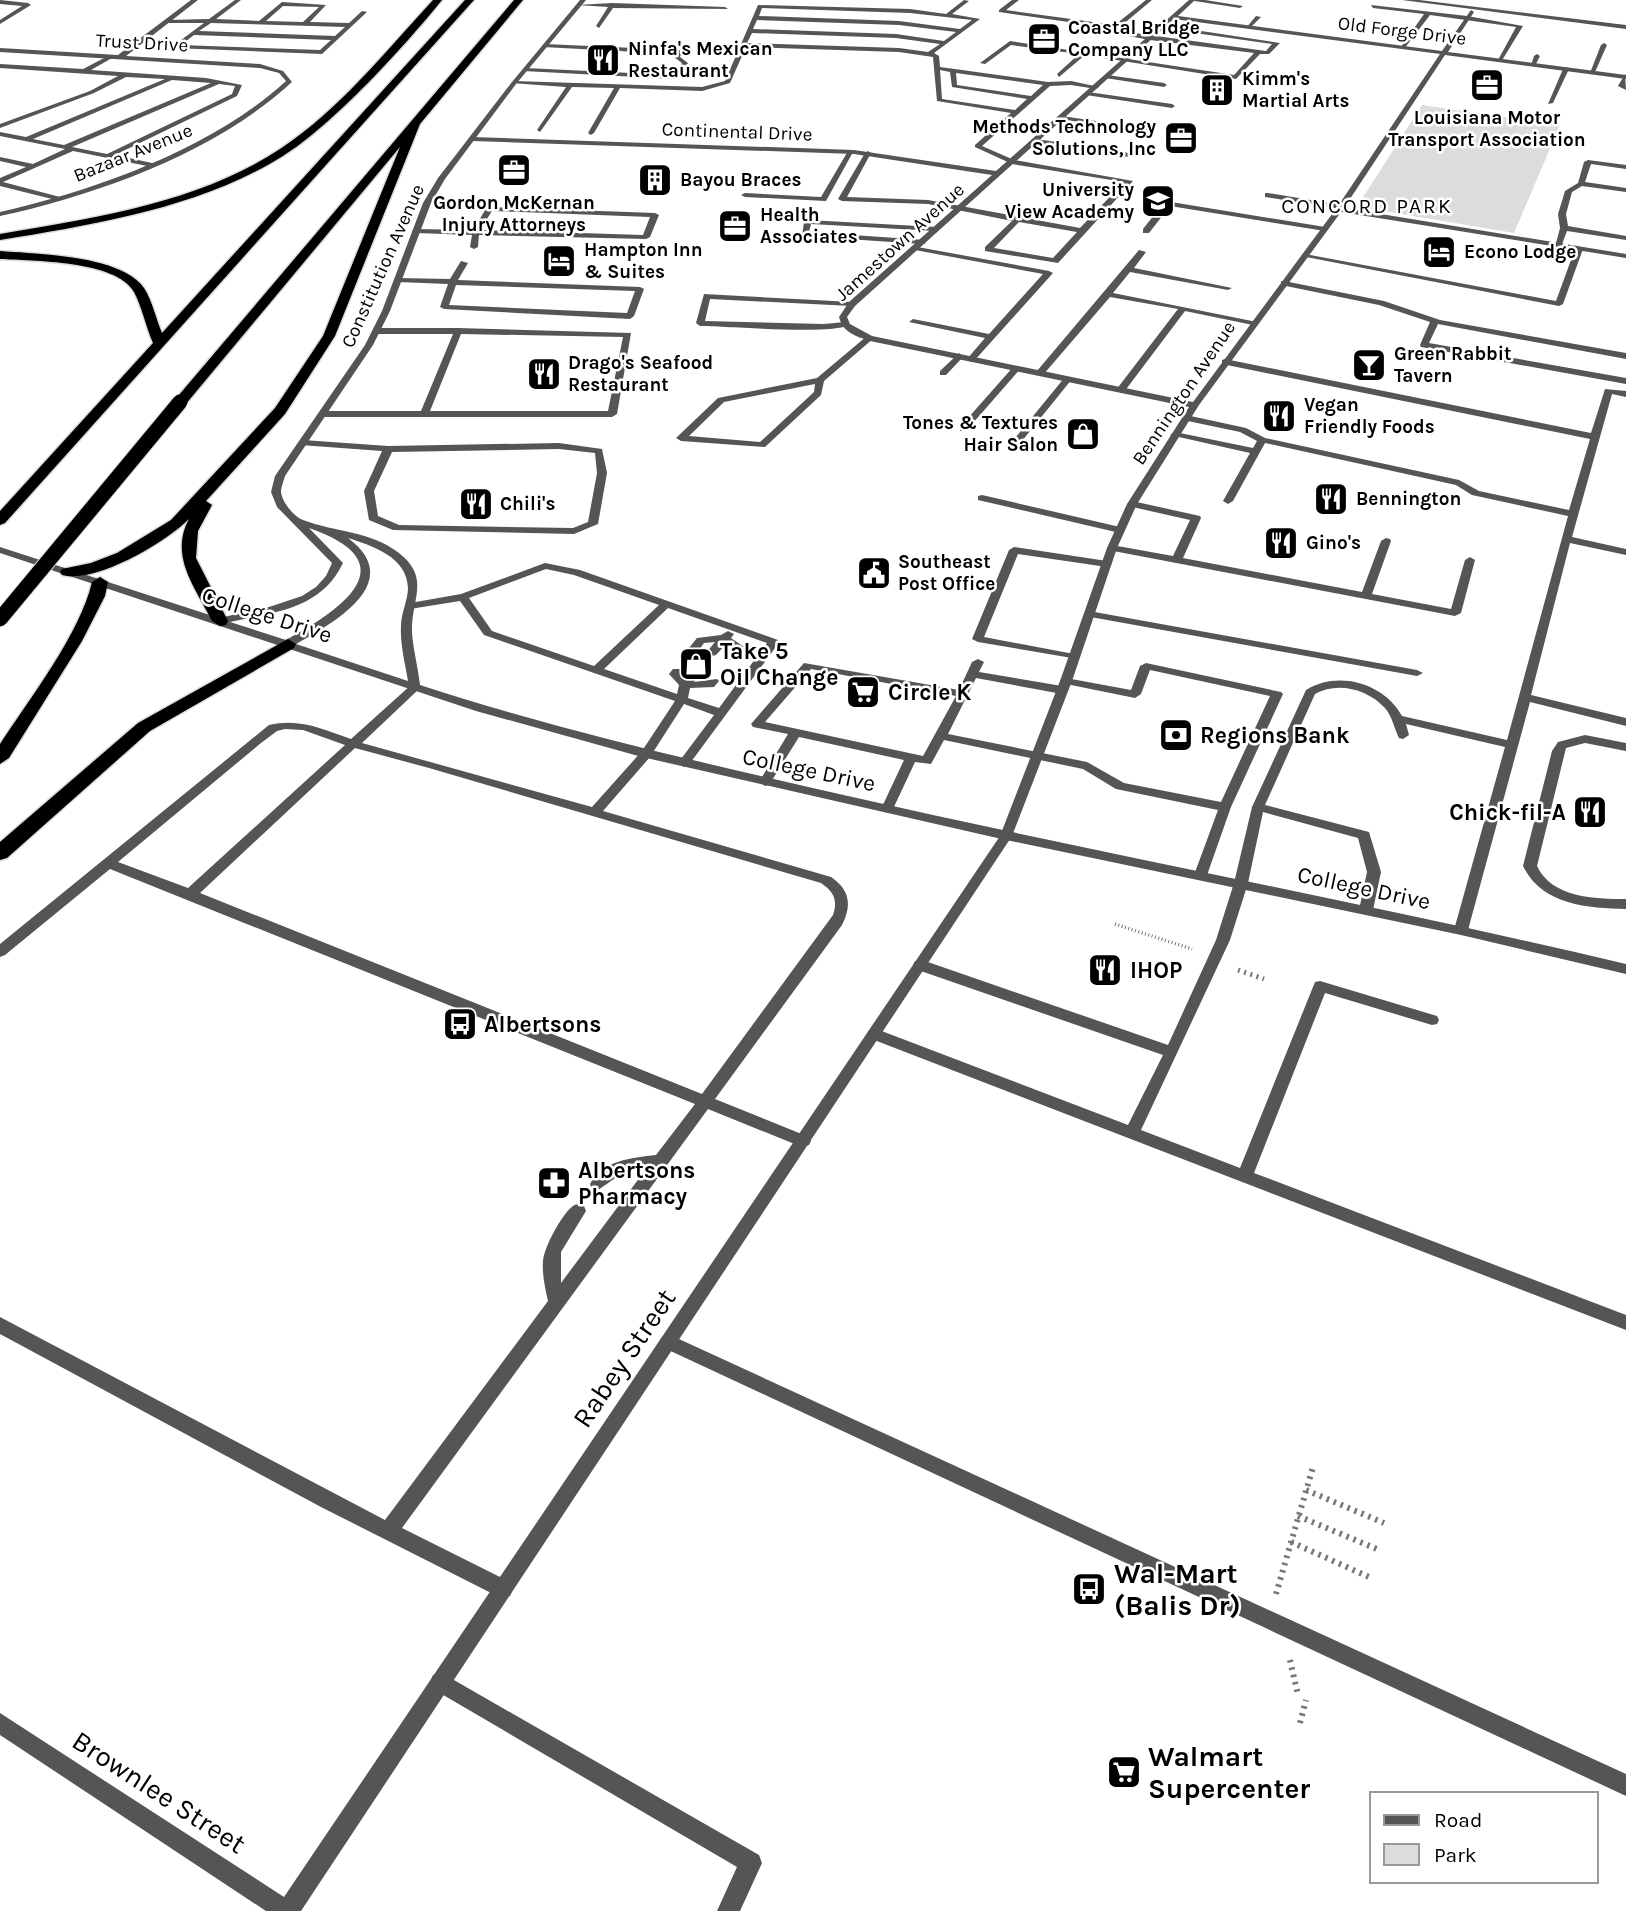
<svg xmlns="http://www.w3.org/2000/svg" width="1626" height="1911" font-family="Karla,sans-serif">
	<rect width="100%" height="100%" fill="#fff"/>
	<!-- green -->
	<path fill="#dcdcdc" d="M1422 105 1560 125 1514 233 1372 209 1360 202Z"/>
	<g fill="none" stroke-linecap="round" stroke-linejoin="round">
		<!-- motorway casing -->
		<g stroke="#dbdbdb" stroke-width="3">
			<path id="motorway" d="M433 0H442C404 47 334 124 283 156 199 208 96 224 0 240V234C94 218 199 203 280 149 339 110 386 51 433 0Z
				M465 0H474L5 523 0 525V511L153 343C146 327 142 307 134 292 116 260 32 261 0 259V251C37 254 121 255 144 288 152 300 156 319 162 333Z
				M514 0H523L420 124 335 336 285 414 206 501 212 505 198 531 196 558 228 621 226 625 220 626 212 621C195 587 169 556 189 519 166 542 96 584 62 575L60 572 62 569 91 563 117 553 171 520 275 408 323 336 400 147 185 405 180 406 173 402Z
				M100 577 108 582 105 596 82 641 9 758 0 764V744C30 698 80 634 92 582Z
				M288 639 296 644 294 648 150 731 7 858 0 860V842L138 723Z"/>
		</g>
		<!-- path-far2 -->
		<path stroke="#777" stroke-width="3.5" stroke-dasharray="1 2.5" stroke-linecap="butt" d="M1115 924 1192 949"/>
		<!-- path-far1 -->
		<path stroke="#777" stroke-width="5" stroke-dasharray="2 4.5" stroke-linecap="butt" d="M1238 970 1264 979"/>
		<!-- path -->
		<path stroke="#777" stroke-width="6" stroke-dasharray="2.5 5" stroke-linecap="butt" d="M1306 1490 1384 1523
			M1298 1516 1377 1549
			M1291 1542 1369 1577
			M1276 1594 1313 1467
			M1290 1660 1298 1695
			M1300 1723 1306 1700"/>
		<!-- service -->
		<path fill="#555" fill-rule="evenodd" d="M0 0 28 3 31 5 0 24V20L22 6 0 4Z
			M235 0H241L216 19 259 21 282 2 326 5 310 22 349 23 362 11 367 12 322 54 173 48V46L204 23H168L166 20 209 19ZM283 6 319 7 303 22 266 21ZM211 23 345 27 335 36 199 31ZM194 35 331 40 320 50 181 45Z
			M964 0 969 1 952 14 980 19 934 53 939 56 940 67 1048 82 1071 81 1099 87 1096 89 1071 85 1050 86 982 146 1014 160 1133 181 1058 263 985 251V247L1012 221 928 204 842 201 838 199 865 153 868 151 871 153 847 197 928 200 1080 228 1124 182 1012 164 975 147V145L1011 113 937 101 933 57 899 52 746 47 730 83 702 91 620 88 594 133 591 135 588 133 614 88 572 87 540 132 537 130 566 87 511 83 514 81 702 87 725 81 758 5 910 9 946 14ZM762 8 910 13 972 20 960 29 899 21 759 16ZM757 20 899 25 956 32 944 41 896 34 753 29ZM752 33 896 38 940 44 928 52 899 48 747 43ZM940 70 950 72 952 87 1027 99 1015 110 942 99ZM956 73 1043 85 1031 96 957 85ZM1019 222 1077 232 1053 258 994 248Z
			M1012 0H1019L1006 10 1115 25 1146 0H1152L1121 26 1127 27 1125 30 999 12V10Z
			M1188 0H1205L1243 6 1240 8Z
			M1402 0H1419L1626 25V29Z
			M612 3 725 7 728 9 613 8 599 28 596 26 608 7 577 5Z
			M1371 5 1467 16 1523 26 1501 62 1498 60 1516 27 1430 15 1404 49 1401 47 1424 14 1373 8Z
			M1256 16 1261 17 1250 28H1246Z
			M1162 25 1280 43 1269 54H1260L1236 79 1085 55 1059 77 1057 74 1079 54 1011 45 985 64 980 63 1010 41 1234 75 1254 53 1150 40 1102 31 1105 29 1266 51 1272 44 1160 28Z
			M1604 43 1607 45 1595 72 1590 73 1601 45Z
			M545 44 679 50 682 52 680 57 688 63 676 79 523 71 525 68 674 75 682 63 674 57 675 54 543 47Z
			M1537 54 1540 56 1536 64 1531 65 1534 56Z
			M110 55 112 58 91 70 206 78 242 85 237 96 115 155 152 163V167L73 151 3 182 60 197V201L0 186V178L26 167 0 161V157L33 164 65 149 0 136V132L26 137 165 79 126 77 94 93 0 128V124L90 91 118 76 0 68V64L83 69ZM172 80 211 83 64 145 33 139ZM219 84 235 86 232 94 107 154 72 147Z
			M1566 67 1569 69 1553 103 1548 104 1563 69Z
			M1625 74 1626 90 1618 86Z
			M1107 75 1164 83 1167 85 1164 87 1105 78Z
			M1088 92 1172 104 1175 106 1172 108 1086 95Z
			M1062 116 1149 129 1152 131 1149 133 1060 119Z
			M1036 139 1129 153 1132 155 1129 157 1034 142Z
			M848 151 853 152 826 201 745 197 741 195 745 193 821 197Z
			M1588 160 1626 165V169L1591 164 1585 182 1626 188V192L1582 186 1572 192 1566 214 1568 226 1626 236V240L1567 231 1561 247H1555L1560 228 1558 214 1565 191 1578 183 1584 162Z
			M1268 193 1341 205 1345 207 1341 209 1265 197V193Z
			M1165 201 1325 227 1329 229 1325 231 1170 206 1149 233H1143V229Z
			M487 207 655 213 659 215 650 237 646 239 479 235 478 247 474 249 470 247 472 235 416 233 412 231 416 229 473 230ZM492 211 650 217 643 235 480 230Z
			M808 220 936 227 940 229 936 231 811 224 809 232 925 240V244H922L802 236 804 222Z
			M912 246 1049 271 1053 273 974 361 971 362 967 359 985 338 909 322 913 319 989 334 1043 274 915 250H912Z
			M1579 247 1583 249 1563 304 1559 306 1301 256 1305 254 1556 301 1575 249Z
			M1139 250 1146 252 1134 268 1232 288 1228 290 1130 272 1113 293 1257 322 1253 325 1185 311 1124 392 1121 393 1116 390 1178 309 1110 297 1043 375H1037V371Z
			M461 261 468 263 458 280 640 287 644 289 634 316 630 319 444 309 440 307 448 284 398 282 394 280 398 278 450 279ZM456 285 635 291 627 313 449 305Z
			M1284 281 1384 301 1440 320 1626 353V359L1438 324 1429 343 1626 378V384L1421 347 1420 345 1430 322 1379 305 1281 285V281Z
			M704 294 852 302 856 304 852 306 710 299 705 321 824 324 845 322 849 325C832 335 727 326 700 326L696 323Z
			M458 328 631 333 617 414 612 417H323L318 414 323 411H421L453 334H376L372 331 376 328ZM461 334 623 337 608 411H430Z
			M867 336 874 338 824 381 821 395 765 447 681 441 676 438 718 398 817 378ZM815 384 814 392 760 442 689 436 724 402Z
			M959 353 963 356 962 358 946 375H940V371Z
			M1225 359 1591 433 1605 389 1626 391V397L1612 394 1572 537 1626 549V555L1570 543 1531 695 1626 718V726L1530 702 1468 930 1461 935 1454 930 1505 747 1406 724 1409 735 1403 739 1399 738C1394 728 1392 716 1385 708 1368 689 1337 681 1315 694L1265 805 1369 832 1381 872 1373 910 1366 915 1359 910 1367 872 1358 838 1263 812 1248 883 1230 940 1141 1130 1240 1168 1315 982 1320 981 1437 1016 1439 1020 1437 1024 1432 1025 1325 993 1254 1173 1626 1315V1330L869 1038 867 1034 869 1030H879L1128 1125 1163 1055 915 969 913 965 915 961H925L1168 1045 1216 940 1234 883 1252 807 1306 690C1338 670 1384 683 1402 716L1507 740 1568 516 1472 495 1456 485 1265 443 1233 501 1228 504 1223 501 1250 453 1170 435 1175 432 1253 448 1257 441 1240 432 1183 420V416L1186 415 1246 428 1265 438 1459 480 1479 491 1569 510 1590 439 1222 364V360Z
			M1014 366 1021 368 966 431H960V427Z
			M1065 377 1072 379 1022 441H1016V437Z
			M303 440 388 446 559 443 602 449 607 473 598 524 574 534 393 530 369 520 364 491 382 451 300 445V441ZM559 449 595 453 597 473 588 522 573 528 399 525 378 516 374 491 392 452Z
			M982 495 1120 527 1125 530 1120 533 978 500V496Z
			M1132 501 1200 516 1201 518 1183 558 1362 592 1381 541 1386 538 1390 539 1391 541 1372 594 1451 609 1465 560 1470 557 1475 560 1461 613 1455 616 1108 550 1107 548 1112 545 1173 556 1190 520 1128 506 1127 504Z
			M1014 547 1107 561 1112 564 1107 567 1018 554 984 637 1074 654 1080 657 1078 659 978 642 972 639 1009 550Z
			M545 563 580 570 778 640V644L688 766 684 767 678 763 714 715 684 704 650 757 603 811 831 877C850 890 852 905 842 925L715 1099 809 1137 811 1141 809 1145 803 1147 797 1145 708 1109 402 1528 510 1582 513 1589 510 1596 503 1599 321 1507 0 1334V1317L385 1520 548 1301C545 1288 542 1274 543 1261 544 1247 562 1214 573 1206 577 1203 579 1205 584 1206L586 1211 561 1252V1283L646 1169 624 1172 598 1190 592 1189 590 1184C603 1160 631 1158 656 1155L695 1104 110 869 5 955 0 957V944L269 725C300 718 322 729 351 739L411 685 415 684 421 687 419 689 362 743 592 807 642 751 675 701 484 635 460 601 410 609 405 606 410 603 461 594ZM546 569 574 575 659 605 594 666 492 631 469 598ZM668 608 767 643 719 708 688 698 690 688 714 687 719 681 717 679 694 682 700 675 698 673H690L685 678 681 674V669H673L669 674 679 685 677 694 604 669ZM285 729 303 730 345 745 188 888 118 862 261 743 277 731ZM355 748 429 768 821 883C834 892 838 900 833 915L702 1094 200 893Z
			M1089 611 1417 670 1423 673 1417 676 1085 616V612Z
			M728 631 734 634 731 638 744 647 734 660H726L724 658 732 648 726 644 716 655 712 656 706 653 715 642 704 643 699 650 695 651 689 648 697 638 721 635Z
			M978 659 984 662 979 672 1062 686 1068 690 1062 694 976 678 948 734 1087 762 1124 783 1221 802 1270 696 1150 670 1141 694 1135 698 1066 684 1060 681 1066 678 1131 690 1140 666 1146 663 1281 692 1283 694 1231 807 1206 878H1196L1194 875 1218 810 1116 789 1083 769 944 740 931 764 915 762 893 809 887 813 881 809 904 760 799 737 769 785 765 786 759 782 788 734 753 727 751 724 804 663 959 690 972 662ZM811 669 956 696 923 756 765 722Z
			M1585 735 1626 743V751L1585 743 1566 748 1537 866C1552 898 1595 899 1626 899V909C1587 908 1542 905 1523 866L1552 751 1558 742Z
			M668 1334 1626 1774V1796L662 1347 659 1342 662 1337Z
			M440 1672 759 1855 762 1863 740 1911H717L737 1867 433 1689 430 1682 433 1675Z"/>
		<!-- minor -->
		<path fill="#555" fill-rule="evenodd" d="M191 0H198L126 56 260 64 283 71 292 82C216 152 100 194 0 216V212C97 190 213 148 286 81L279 73 260 68 0 52V48L118 55Z
			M1189 0H1195L1178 16 1442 51 1471 10 1474 12 1448 52 1626 75V79L1445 55 1344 208 1626 254V258L1341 212 1199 405 1137 504 1117 548 1072 681 1012 836 301 1911H266L0 1735V1713L284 1897 1000 836 1060 681 1107 548 1127 504 1189 407 870 341C856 336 843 333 839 317L849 302 992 175 854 154 473 141 470 139 473 137 854 150 996 171ZM1174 19 1440 54 1338 206 1193 402 872 336 850 324 847 317 855 306Z"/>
		<!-- tertiary -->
		<path fill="#555" fill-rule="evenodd" d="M580 0H586L516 84 445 179 431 203 390 311 373 345 285 476C284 480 281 487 281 492 282 502 294 517 303 520 334 532 371 531 399 553 431 578 411 599 412 632 413 649 418 667 420 685 561 731 704 763 848 796 1107 855 1368 903 1626 964V974L1461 935 1006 840 642 757 476 711 0 553V547L219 618 269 607 302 596 316 587 326 576 332 563 277 507 271 492 275 476 365 345 382 311 423 203 438 178 512 82ZM309 528C410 563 341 610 286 640L230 622C276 612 321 609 343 563ZM348 538C373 546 407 557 408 588 408 600 401 613 401 626 400 644 405 663 408 681L296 644C334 623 407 582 348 538Z"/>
		<!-- motorway -->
		<use href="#motorway" fill="#000" fill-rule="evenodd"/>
		<!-- motorway-bridge casing -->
		<g stroke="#dbdbdb" stroke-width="17" stroke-linecap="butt">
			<path id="motorway-bridge" d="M0 619 180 402"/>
		</g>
		<!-- motorway-bridge -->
		<use href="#motorway-bridge" stroke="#000" stroke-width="15"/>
	</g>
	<!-- icons -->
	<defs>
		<g id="office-square" transform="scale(1.75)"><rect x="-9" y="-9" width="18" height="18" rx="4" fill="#000" stroke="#fff"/><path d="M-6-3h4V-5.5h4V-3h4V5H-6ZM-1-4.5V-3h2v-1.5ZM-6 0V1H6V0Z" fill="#fff"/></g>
		<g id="restaurant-square" transform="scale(1.75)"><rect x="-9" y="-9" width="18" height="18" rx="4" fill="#000" stroke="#fff"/><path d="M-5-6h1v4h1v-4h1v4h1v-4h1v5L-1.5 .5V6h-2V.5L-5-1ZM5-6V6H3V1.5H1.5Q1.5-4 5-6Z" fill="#fff"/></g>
		<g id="building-square" transform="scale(1.75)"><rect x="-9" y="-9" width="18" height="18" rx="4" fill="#000" stroke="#fff"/><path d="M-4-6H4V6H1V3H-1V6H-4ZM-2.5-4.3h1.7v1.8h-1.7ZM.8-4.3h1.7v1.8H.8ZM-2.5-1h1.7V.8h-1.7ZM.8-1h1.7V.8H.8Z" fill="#fff"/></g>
		<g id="school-square" transform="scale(1.75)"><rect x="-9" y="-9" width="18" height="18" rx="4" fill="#000" stroke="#fff"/><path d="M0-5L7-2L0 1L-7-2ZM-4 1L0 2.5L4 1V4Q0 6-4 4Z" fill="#fff"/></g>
		<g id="hotel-square" transform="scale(1.75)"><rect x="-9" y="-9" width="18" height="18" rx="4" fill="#000" stroke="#fff"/><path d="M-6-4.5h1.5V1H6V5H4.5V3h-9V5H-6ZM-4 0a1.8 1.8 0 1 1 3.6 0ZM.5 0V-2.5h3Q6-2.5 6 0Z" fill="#fff"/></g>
		<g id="bar-square" transform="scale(1.75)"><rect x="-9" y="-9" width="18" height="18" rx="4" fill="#000" stroke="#fff"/><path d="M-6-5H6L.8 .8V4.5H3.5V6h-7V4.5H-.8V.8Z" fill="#fff"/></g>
		<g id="shop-square" transform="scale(1.75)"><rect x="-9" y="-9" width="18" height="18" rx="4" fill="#000" stroke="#fff"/><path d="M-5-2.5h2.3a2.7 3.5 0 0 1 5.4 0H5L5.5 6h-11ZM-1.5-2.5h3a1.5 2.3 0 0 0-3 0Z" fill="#fff"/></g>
		<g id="civic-square" transform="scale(1.75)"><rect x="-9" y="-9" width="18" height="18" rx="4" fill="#000" stroke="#fff"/><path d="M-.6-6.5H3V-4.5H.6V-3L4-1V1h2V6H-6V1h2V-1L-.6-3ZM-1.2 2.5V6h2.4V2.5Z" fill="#fff"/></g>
		<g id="supermarket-square" transform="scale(1.75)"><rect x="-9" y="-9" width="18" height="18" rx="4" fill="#000" stroke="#fff"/><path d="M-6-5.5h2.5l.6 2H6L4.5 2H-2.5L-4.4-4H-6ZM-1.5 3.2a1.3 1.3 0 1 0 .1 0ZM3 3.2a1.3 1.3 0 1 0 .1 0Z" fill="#fff"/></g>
		<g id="bank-square" transform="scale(1.75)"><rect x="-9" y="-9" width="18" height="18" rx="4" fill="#000" stroke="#fff"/><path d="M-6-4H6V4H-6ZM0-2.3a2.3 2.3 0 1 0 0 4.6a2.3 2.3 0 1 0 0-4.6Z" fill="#fff"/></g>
		<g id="bus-square" transform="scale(1.75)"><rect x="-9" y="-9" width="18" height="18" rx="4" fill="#000" stroke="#fff"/><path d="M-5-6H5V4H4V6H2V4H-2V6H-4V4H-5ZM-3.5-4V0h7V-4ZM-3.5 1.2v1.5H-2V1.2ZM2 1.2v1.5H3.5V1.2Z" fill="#fff"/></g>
		<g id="pharmacy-square" transform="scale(1.75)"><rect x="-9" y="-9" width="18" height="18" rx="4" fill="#000" stroke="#fff"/><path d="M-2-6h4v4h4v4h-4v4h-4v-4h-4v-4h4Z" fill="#fff"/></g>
	</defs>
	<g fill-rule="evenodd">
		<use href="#office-square" x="1044" y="39"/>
		<use href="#restaurant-square" x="603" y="60"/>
		<use href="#office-square" x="1487" y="85"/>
		<use href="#building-square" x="1217" y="90"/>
		<use href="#office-square" x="1181" y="138"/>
		<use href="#office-square" x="514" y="170"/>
		<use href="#building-square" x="655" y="180"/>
		<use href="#school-square" x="1158" y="201"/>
		<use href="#office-square" x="735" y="226"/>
		<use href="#hotel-square" x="1439" y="252"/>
		<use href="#hotel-square" x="559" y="261"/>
		<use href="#bar-square" x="1369" y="365"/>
		<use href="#restaurant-square" x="544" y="374"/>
		<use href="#restaurant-square" x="1279" y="416"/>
		<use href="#shop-square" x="1083" y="434"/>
		<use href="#restaurant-square" x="1331" y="499"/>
		<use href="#restaurant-square" x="476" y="504"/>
		<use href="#restaurant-square" x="1281" y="543"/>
		<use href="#civic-square" x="874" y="573"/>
		<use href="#shop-square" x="696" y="664"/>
		<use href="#supermarket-square" x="863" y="692"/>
		<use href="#bank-square" x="1176" y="735"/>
		<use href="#restaurant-square" x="1590" y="812"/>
		<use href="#restaurant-square" x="1105" y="970"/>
		<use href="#bus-square" x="460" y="1024"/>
		<use href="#pharmacy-square" x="554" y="1183"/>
		<use href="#bus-square" x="1089" y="1589"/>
		<use href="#supermarket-square" x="1124" y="1772"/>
	</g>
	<g text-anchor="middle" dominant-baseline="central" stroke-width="5" stroke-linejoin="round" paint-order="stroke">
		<!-- far-poi labels -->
		<g font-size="19" font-weight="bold" fill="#000" stroke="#fff" text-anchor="start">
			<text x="1068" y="28">Coastal Bridge<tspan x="1068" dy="22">Company LLC</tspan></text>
			<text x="628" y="49">Ninfa's Mexican<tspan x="628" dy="22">Restaurant</tspan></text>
			<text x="1242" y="79">Kimm's<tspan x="1242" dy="22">Martial Arts</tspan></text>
			<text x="1487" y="118" text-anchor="middle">Louisiana Motor<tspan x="1487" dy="22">Transport Association</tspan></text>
			<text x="1156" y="127" text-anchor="end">Methods Technology<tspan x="1156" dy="22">Solutions, Inc</tspan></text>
			<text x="680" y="180">Bayou Braces</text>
			<text x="1134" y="190" text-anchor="end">University<tspan x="1134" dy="22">View Academy</tspan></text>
			<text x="514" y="203" text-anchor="middle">Gordon McKernan<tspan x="514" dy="22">Injury Attorneys</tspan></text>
			<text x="760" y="215">Health<tspan x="760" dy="22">Associates</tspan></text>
			<text x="584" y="250">Hampton Inn<tspan x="584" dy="22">&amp; Suites</tspan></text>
			<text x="1464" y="252">Econo Lodge</text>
			<text x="1394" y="354">Green Rabbit<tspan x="1394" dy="22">Tavern</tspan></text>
			<text x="568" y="363">Drago's Seafood<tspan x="568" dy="22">Restaurant</tspan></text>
			<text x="1304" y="405">Vegan<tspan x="1304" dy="22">Friendly Foods</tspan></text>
			<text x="1058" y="423" text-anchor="end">Tones &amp; Textures<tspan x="1058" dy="22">Hair Salon</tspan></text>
			<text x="1356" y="499">Bennington</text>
			<text x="500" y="504">Chili's</text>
			<text x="1306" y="543">Gino's</text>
			<text x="898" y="562">Southeast<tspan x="898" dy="22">Post Office</tspan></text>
		</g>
		<!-- far-street labels -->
		<g font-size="19" fill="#000" stroke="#fff">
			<text transform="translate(1402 31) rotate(7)">Old Forge Drive</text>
			<text transform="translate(142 43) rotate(3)">Trust Drive</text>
			<text transform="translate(737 132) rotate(2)">Continental Drive</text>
			<text transform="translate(133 153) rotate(-22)">Bazaar Avenue</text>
			<text transform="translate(900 242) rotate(-42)">Jamestown Avenue</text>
			<text transform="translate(383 266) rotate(-66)">Constitution Avenue</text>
			<text transform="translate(1184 393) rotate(-56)">Bennington Avenue</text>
		</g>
		<!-- far-neighbourhood labels -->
		<g font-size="21" letter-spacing="2" fill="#000" stroke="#fff">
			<text x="1367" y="206">CONCORD PARK</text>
		</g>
		<!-- street labels -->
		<g font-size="23" fill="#000" stroke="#fff">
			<text transform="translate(267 615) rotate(18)">College Drive</text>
			<text transform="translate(809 770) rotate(12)">College Drive</text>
			<text transform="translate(1364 888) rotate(12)">College Drive</text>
		</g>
		<!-- poi labels -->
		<g font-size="23" font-weight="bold" fill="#000" stroke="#fff" text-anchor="start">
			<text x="720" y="651">Take 5<tspan x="720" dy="26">Oil Change</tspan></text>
			<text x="888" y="692">Circle K</text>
			<text x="1200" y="735">Regions Bank</text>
			<text x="1566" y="812" text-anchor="end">Chick-fil-A</text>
			<text x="1130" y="970">IHOP</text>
			<text x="484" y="1024">Albertsons</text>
			<text x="578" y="1170">Albertsons<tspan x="578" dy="26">Pharmacy</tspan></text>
		</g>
		<!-- near-street labels -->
		<g font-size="28" fill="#000" stroke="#fff">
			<text transform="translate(624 1358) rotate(-56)">Rabey Street</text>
			<text transform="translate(159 1792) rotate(33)">Brownlee Street</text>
		</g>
		<!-- near-poi labels -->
		<g font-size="28" font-weight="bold" fill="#000" stroke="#fff" text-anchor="start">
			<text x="1114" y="1573">Wal-Mart<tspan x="1114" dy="32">(Balis Dr)</tspan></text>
			<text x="1148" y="1756">Walmart<tspan x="1148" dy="32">Supercenter</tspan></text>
		</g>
	</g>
	<!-- legend -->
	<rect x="1370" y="1792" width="228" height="91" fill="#ffffff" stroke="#999999" stroke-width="2"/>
	<rect x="1384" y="1815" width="35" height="10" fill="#555555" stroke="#999999" stroke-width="2"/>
	<text x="1434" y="1827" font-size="21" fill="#000000">Road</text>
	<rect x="1384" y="1844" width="35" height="21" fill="#dcdcdc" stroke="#999999" stroke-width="2"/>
	<text x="1434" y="1862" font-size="21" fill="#000000">Park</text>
</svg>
